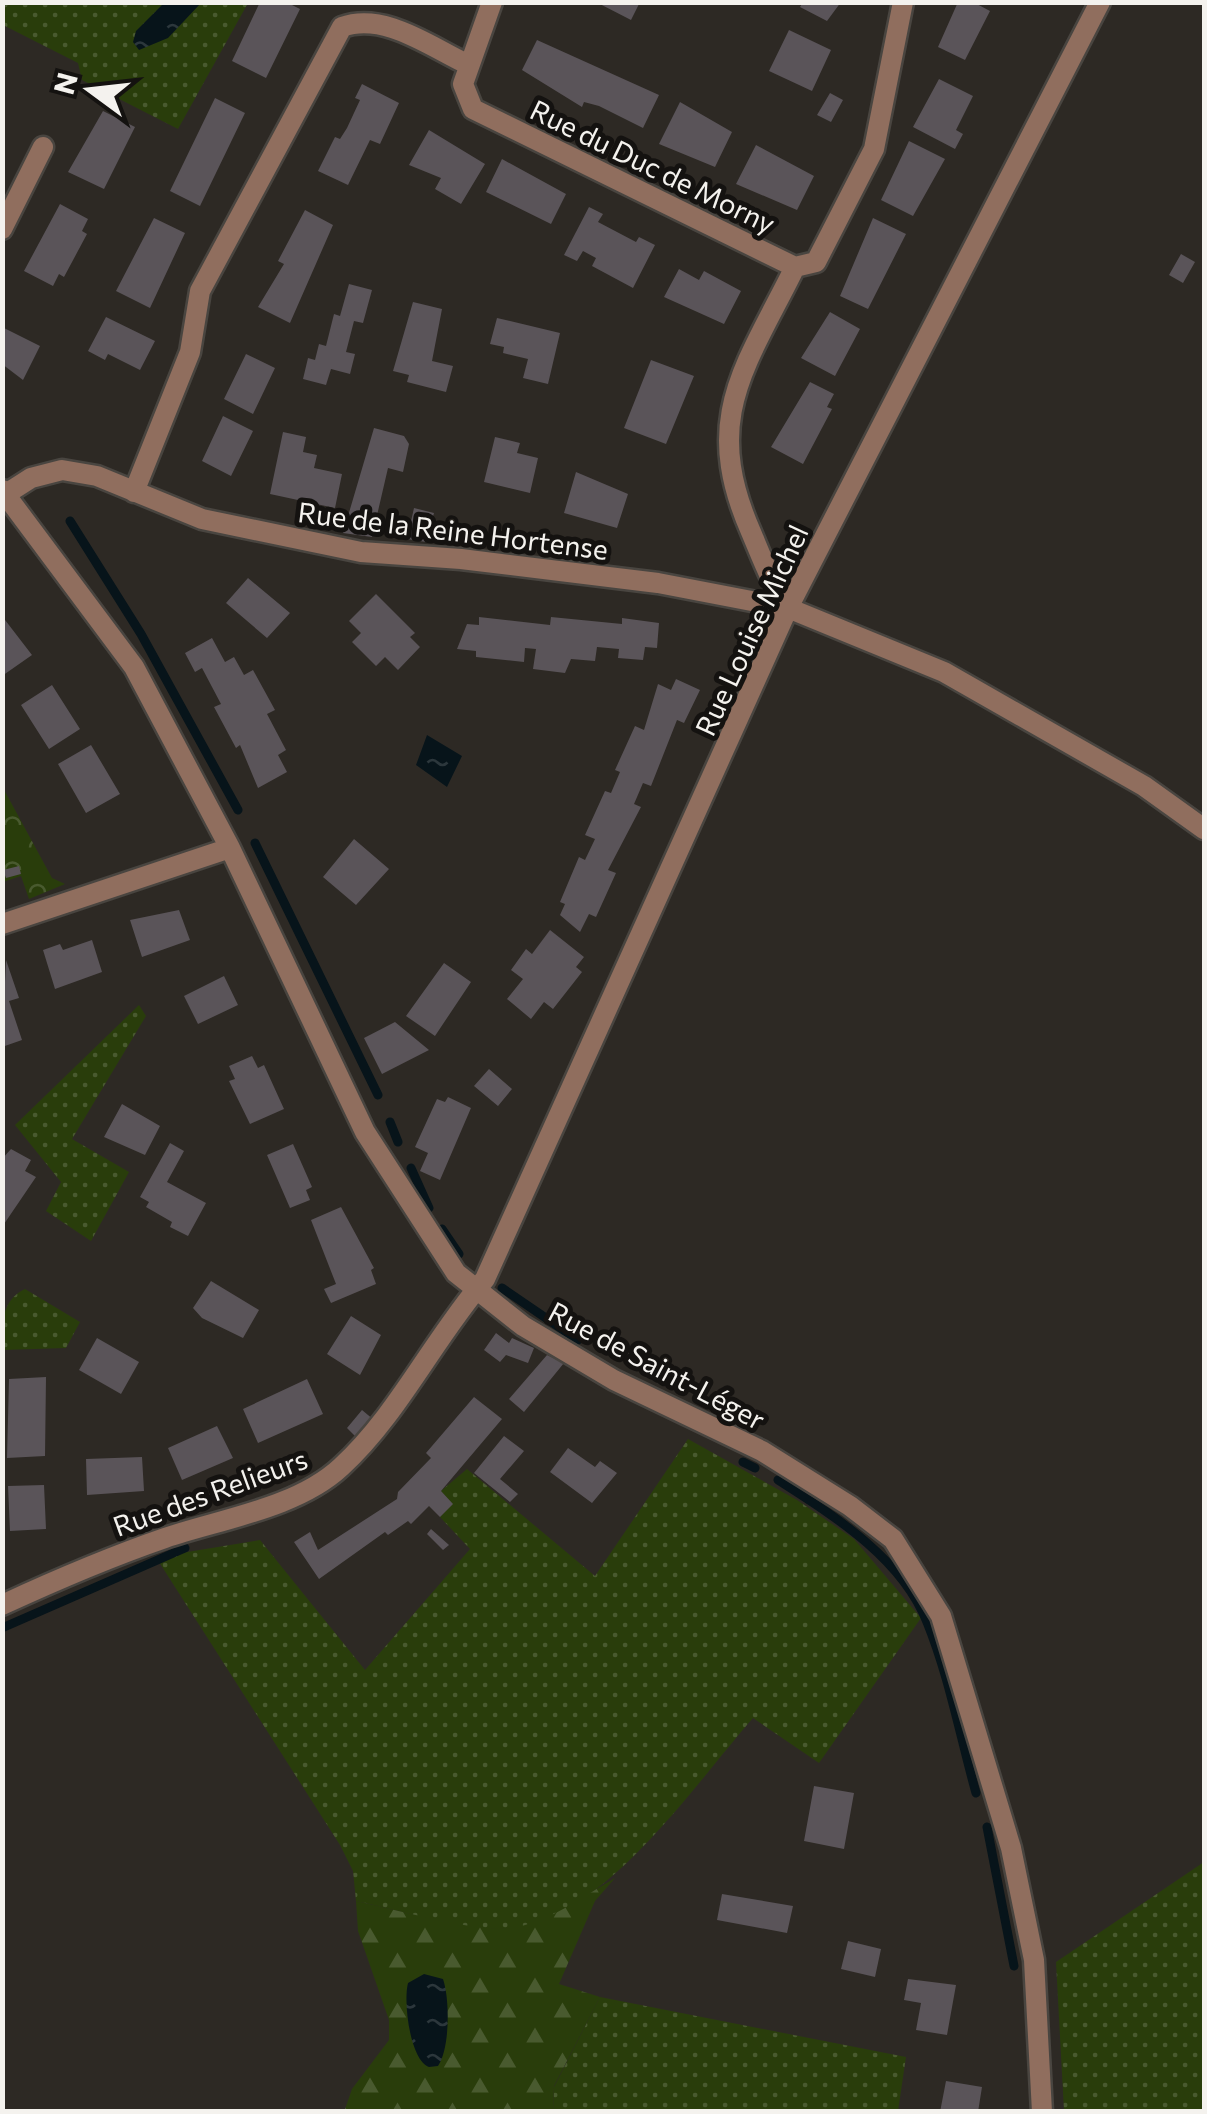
<svg xmlns="http://www.w3.org/2000/svg" width="1207" height="2114" font-family="Commissioner,sans-serif">
	<defs>
		<pattern id="grass-dots" width="8" height="8" patternUnits="userSpaceOnUse" patternTransform="scale(2.5)"><rect width="8" height="8" fill="#293d0b"/><path d="M2 2h.1M6 6h.1" fill="none" stroke="#495a2f" stroke-width="1.8" stroke-linecap="round"/></pattern>
		<pattern id="forest-firs" width="22" height="20" patternUnits="userSpaceOnUse" patternTransform="scale(2.5)"><rect width="22" height="20" fill="#293d0b"/><path d="M5 1l3.5 6h-7zM16 11l3.5 6h-7z" fill="#495a2f"/></pattern>
		<pattern id="park-crowns" width="20" height="18" patternUnits="userSpaceOnUse" patternTransform="scale(2.5)"><rect width="20" height="18" fill="#293d0b"/><path d="M2 6a3 3 0 1 1 6 0M12 15a3 3 0 1 1 6 0" fill="none" stroke="#495a2f"/></pattern>
		<pattern id="water-ripples" width="26" height="14" patternUnits="userSpaceOnUse" patternTransform="scale(2.5)"><rect width="26" height="14" fill="#07141a"/><path d="M2 4q2-2 4 0t4 0M15 11q2-2 4 0t4 0" fill="none" stroke="#2c373c"/></pattern>
	</defs>
	<rect width="100%" height="100%" fill="#2d2924"/>
	<!-- grass -->
	<path fill="url(#grass-dots)" d="M2 3H248L178 129 82 80 78 63 3 25Z
		M139 1005 146 1016 72 1139 129 1172 91 1241 46 1211 61 1182 15 1125Z
		M25 1289 80 1322 66 1348 3 1350C2 1326 0 1301 25 1289Z
		M688 1439 797 1500 854 1539 921 1618 819 1763 753 1718C695 1784 607 1915 515 1928 471 1934 400 1910 356 1901L353 1871 340 1845 159 1562 181 1553 260 1540 365 1670 470 1549 440 1517 452 1504 441 1491 467 1469 595 1576Z
		M1204 1862V2111H1064L1056 1962Z
		M600 1997 906 2057 898 2111 553 2112 554 2087Z"/>
	<!-- forest -->
	<path fill="url(#forest-firs)" d="M615 1878 595 1901 559 1984 600 1997 554 2086 553 2111 344 2112 352 2089 389 2040V2020L358 1931 356 1901C395 1909 481 1935 517 1927 552 1920 584 1896 615 1878Z"/>
	<!-- park -->
	<path fill="url(#park-crowns)" d="M2 786 52 878 65 884 29 899 21 876 3 882Z"/>
	<!-- water -->
	<path fill="url(#water-ripples)" d="M165 2 201 3 168 38 139 50 133 42 136 31Z
		M427 735 462 756 447 787 416 765Z
		M424 1974 443 1979C450 1999 450 2049 438 2066L429 2067C410 2060 403 2002 408 1983Z"/>
	<g fill="none" stroke-linecap="round" stroke-linejoin="round">
		<!-- stream -->
		<path stroke="#07141a" stroke-width="9" d="M70 521 141 634 238 810
			M255 843 378 1095
			M390 1122 398 1142
			M411 1168 429 1208
			M442 1229 459 1254
			M502 1288 578 1340
			M743 1462 755 1468
			M778 1480C834 1516 901 1557 927 1622 949 1676 960 1736 976 1793
			M2 1628 185 1548
			M987 1827 1014 1966"/>
	</g>
	<!-- building -->
	<path fill="#5a5459" d="M260 2H286L300 9 266 78 232 61Z
		M596 2H640L631 20Z
		M803 2H841L827 21 800 7Z
		M958 2H973L990 11 965 60 938 47Z
		M789 30 831 50 812 91 769 71Z
		M537 40 659 95 643 128 599 106 584 102 582 107 522 70Z
		M939 79 973 96 956 130 963 134 955 149 913 127Z
		M362 84 399 103 380 144 370 140 348 185 318 171 335 137 340 139 347 128 360 100 355 98Z
		M830 93 843 100 831 122 817 115Z
		M215 98 245 113 200 206 170 191Z
		M680 102 732 132 715 167 659 144Z
		M103 111 135 127 104 189 68 172Z
		M429 130 485 164 461 204 435 189 441 178 409 165Z
		M909 141 945 159 913 216 881 200Z
		M756 145 814 176 797 210 736 184Z
		M502 159 566 194 551 224 486 192Z
		M60 204 88 219 82 231 87 234 64 277 59 274 53 286 24 271Z
		M589 207 603 214 598 222 636 242 639 237 655 245 633 288 592 266 596 258 583 251 577 261 564 255Z
		M305 210 333 225 290 323 258 307 284 264 278 261Z
		M154 218 185 233 150 308 116 291Z
		M873 218 906 234 868 309 840 296Z
		M1181 254 1195 262 1183 283 1169 275Z
		M679 269 699 280 704 271 741 291 724 324 664 297Z
		M349 284 372 290 363 323 354 321 346 352 355 354 350 374 331 369 326 385 303 379 308 358 315 360 319 344 326 346 334 314 340 316Z
		M413 302 442 309 432 361 453 366 446 392 407 382 409 375 393 371Z
		M830 312 860 329 835 376 801 358Z
		M106 317 155 341 140 370 108 354 105 360 88 351Z
		M497 318 560 333 548 384 523 378 528 359 503 353 504 347 490 344Z
		M2 327 40 346 23 380 2 364Z
		M246 354 275 368 253 414 224 399Z
		M651 360 694 376 666 444 624 428Z
		M810 382 834 394 827 407 832 409 803 464 771 447Z
		M223 416 253 431 231 476 202 461Z
		M374 428 404 436 409 444 403 472 388 468 372 537 343 533Z
		M283 432 306 437 303 452 317 455 314 468 342 474 335 508 270 494Z
		M495 437 520 443 517 453 538 458 530 493 484 482Z
		M576 472 628 494 617 528 564 513Z
		M414 508 434 513 426 542 407 539Z
		M248 578 290 613 267 638 226 603Z
		M376 594 415 633 410 637 420 647 398 670 385 657 376 666 352 642 361 633 349 621Z
		M2 616 32 655 2 676Z
		M479 617 550 625 551 617 622 624V618L659 623 657 648 645 647 643 660 618 658 619 649 597 647 595 661 571 659 565 673 533 669 536 649 525 648 524 662 476 657V651L457 649 467 624 479 625Z
		M212 638 225 662 234 657 244 675 253 670 275 710 267 714 286 750 278 755 287 772 258 788 240 745 236 748 214 707 221 704 202 668 195 672 185 653Z
		M676 679 700 690 684 723 677 720 651 786 643 783 634 804 641 807 608 870 616 873 596 917 589 914 580 932 560 915 565 904 560 902 579 857 585 860 595 839 585 835 605 791 611 793 620 772 615 770 635 726 644 730 658 684 671 690Z
		M52 685 80 729 49 749 21 705Z
		M91 745 120 794 86 813 58 764Z
		M354 839 389 869 356 905 323 877Z
		M19 866 21 874 6 878 3 870Z
		M179 910 190 940 142 957 130 920Z
		M550 930 584 957 576 967 582 972 553 1009 544 1002 531 1019 507 999 523 979 511 970 526 949 532 954Z
		M92 940 102 972 55 989 43 950 60 944 63 950Z
		M6 960 19 998 9 1001 22 1040 2 1047Z
		M444 963 471 982 435 1036 406 1016Z
		M224 976 238 1005 198 1024 184 996Z
		M395 1022 429 1050 382 1074 364 1038Z
		M252 1056 258 1068 264 1065 284 1109 250 1124 229 1081 235 1079 229 1066Z
		M489 1069 512 1089 498 1106 474 1086Z
		M448 1097 471 1108 440 1180 420 1171 428 1153 415 1147 437 1099 445 1102Z
		M122 1104 160 1126 145 1155 104 1137Z
		M170 1143 184 1151 167 1182 206 1203 188 1236 170 1227 172 1222 146 1207 149 1202 140 1197Z
		M293 1144 312 1187 306 1190 310 1200 290 1208 267 1155Z
		M11 1149 31 1160 25 1171 36 1177 2 1227V1159Z
		M341 1207 374 1268 371 1270 376 1284 331 1303 324 1289 336 1284 311 1220Z
		M211 1281 259 1310 243 1338 202 1318 193 1308Z
		M351 1316 381 1335 360 1375 327 1354Z
		M496 1333 509 1343 512 1338 534 1348 528 1363 506 1355 500 1362 484 1350Z
		M97 1338 139 1362 121 1394 79 1370Z
		M547 1355 564 1363 524 1412 509 1399Z
		M46 1377 45 1456 7 1458 9 1379Z
		M307 1379 323 1414 258 1443 243 1409Z
		M474 1397 502 1419 441 1491 453 1504 440 1517 429 1506 411 1524 408 1521 388 1535 385 1532 319 1579 294 1542 310 1532 318 1550 397 1499 398 1492 431 1458 426 1453Z
		M362 1410 374 1420 359 1440 347 1428Z
		M217 1426 233 1458 182 1480 168 1448Z
		M504 1436 524 1451 500 1479 518 1494 510 1502 474 1473Z
		M568 1448 595 1467 600 1461 617 1473 592 1503 550 1472Z
		M142 1457 144 1491 87 1495 86 1459Z
		M44 1485 46 1529 10 1531 8 1486Z
		M431 1529 449 1545 443 1550 427 1534Z
		M814 1786 854 1793 844 1849 804 1841Z
		M722 1894 793 1906 787 1933 717 1920Z
		M848 1941 881 1949 875 1977 841 1969Z
		M908 1979 956 1985 947 2035 916 2030 921 2003 904 2000Z
		M946 2081 982 2087 978 2112H940Z"/>
	<g fill="none" stroke-linecap="round" stroke-linejoin="round">
		<!-- minor casing -->
		<g stroke="#494540" stroke-width="25">
			<path id="minor" d="M492 2 463 84 473 109 795 267C745 368 701 418 751 532 762 558 772 585 788 608
				M2 229 43 147
				M795 267 816 262 874 149 903 2
				M2 490 134 667 230 848 365 1132 456 1273 523 1326 614 1380 762 1451 850 1506 893 1539 941 1616 1011 1848 1034 1960 1042 2112
				M134 492 190 352 200 291 342 27C384 12 429 46 467 64
				M6 494 31 478 62 470 97 476 202 519 361 552 461 559 658 583 788 608 944 672 1144 786 1204 829
				M2 924 230 848
				M2 1605C56 1580 110 1557 165 1538 221 1519 297 1508 341 1467 398 1415 434 1338 485 1279L788 608 1100 2"/>
		</g>
		<!-- minor -->
		<use href="#minor" stroke="#906e5e" stroke-width="20"/>
	</g>
	<g text-anchor="middle" dominant-baseline="central" stroke-width="10" stroke-linejoin="round" paint-order="stroke">
		<!-- street labels -->
		<g font-size="28" fill="#f4f2ee" stroke="#141210">
			<text transform="translate(653 166) rotate(26)">Rue du Duc de Morny</text>
			<text transform="translate(453 530) rotate(7)">Rue de la Reine Hortense</text>
			<text transform="translate(751 630) rotate(-65)">Rue Louise Michel</text>
			<text transform="translate(657 1365) rotate(28)">Rue de Saint-Léger</text>
			<text transform="translate(210 1492) rotate(-20)">Rue des Relieurs</text>
		</g>
	</g>
	<!-- border -->
	<rect width="1207" height="2114" fill="none" stroke="#f4f2ee" stroke-width="10"/>
	<!-- north arrow -->
	<g transform="translate(90 90) rotate(285)" stroke="#141210" stroke-width="8" paint-order="stroke">
	<path d="M0-8L18 38L0 25L-18 38Z" fill="#f4f2ee"/>
	<text y="-15" font-size="28" font-weight="bold" text-anchor="middle" fill="#f4f2ee">N</text>
	</g>
</svg>
